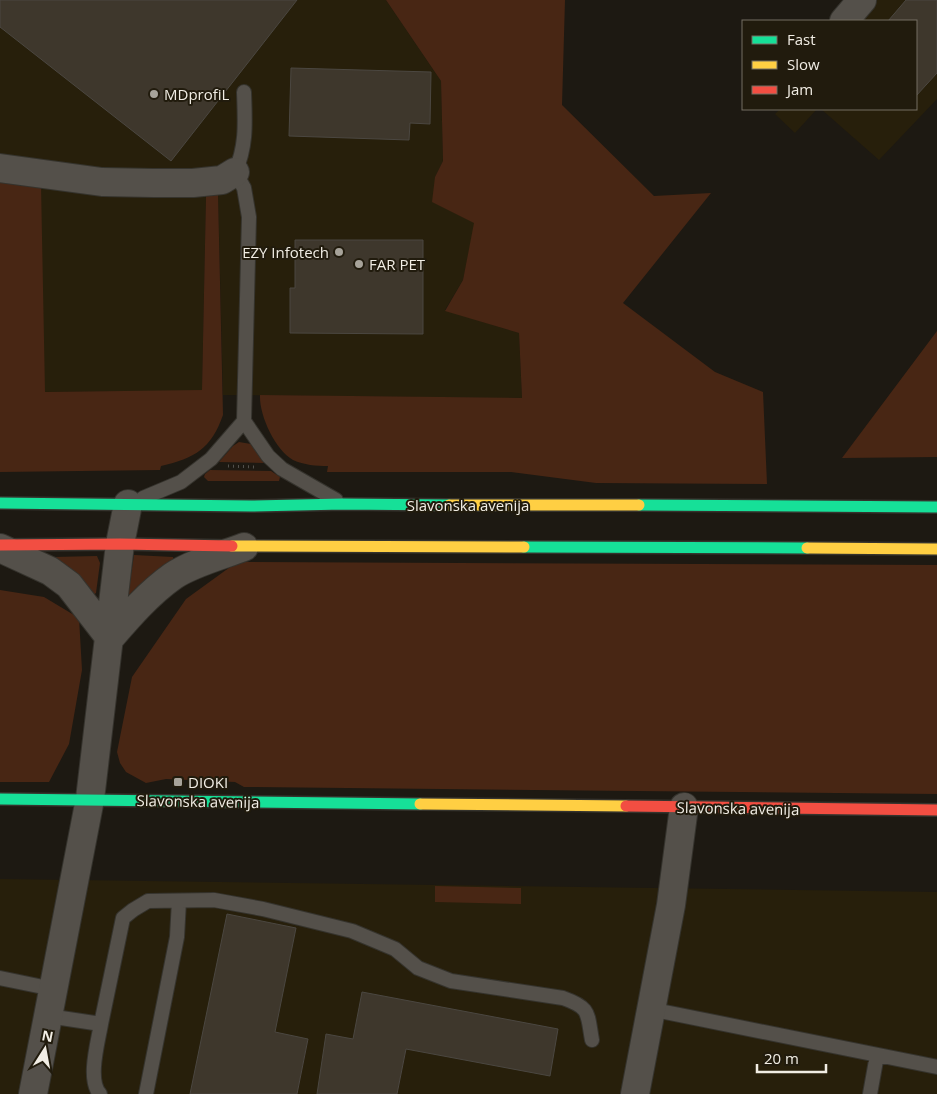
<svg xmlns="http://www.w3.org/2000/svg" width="937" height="1094" font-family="'Open Sans',sans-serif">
	<rect width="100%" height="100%" fill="#1d1912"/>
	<!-- built -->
	<path fill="#271f0b" d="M0 0H386L441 81 443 161 435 177 475 223 463 280 445 310 519 333 522 398 223 395 218 193 206 196 202 391 44 392 40 159 0 156Z
		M851 0H937V99L879 160 821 109H916V21H831Z
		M780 109H817L795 133 775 114Z
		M0 879 937 892V1094H0Z"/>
	<!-- green -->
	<path fill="#482614" d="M386 0H565L562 105 654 196 711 193 623 303 715 372 763 392 767 484 596 483 511 472H327L328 466C316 466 304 465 293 460 275 450 259 415 260 395L522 398 519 333 445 311 463 280 474 223 432 202 435 177 443 161 441 81Z
		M0 180 41 184 45 392 202 390 206 196 218 193 223 415C211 449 195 458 161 466L160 470 0 472Z
		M937 331V457L842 458Z
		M239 442 251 444 264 463 219 462 233 446Z
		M210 470 271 471 280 477 279 481H208L204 477 205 474Z
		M134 555 173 557 174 562 132 598 128 594Z
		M97 556 100 563 96 593 92 596 53 557Z
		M237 562 937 565V794L244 787 235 782 166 779 146 783 126 772 120 763 117 752 132 677 186 599Z
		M0 590 44 597 79 618 82 670 69 744 49 782H0Z
		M435 886 521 888V904L435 902Z"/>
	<!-- building -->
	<path fill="#3e372c" stroke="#4b4741" d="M0 0H297L171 161 0 27Z
		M906 0H937V73L916 96V21H888Z
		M291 68 431 72 430 124 410 123 409 140 289 136Z
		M295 240H423V334L290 333V288H295Z
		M227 914 296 928 275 1032 308 1039 297 1094H190Z
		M362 992 558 1029 550 1076 406 1049 397 1094H317L326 1034 353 1039Z"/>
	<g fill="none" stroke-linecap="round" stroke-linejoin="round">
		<!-- lane casing -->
		<g stroke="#35332d" stroke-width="16">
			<path id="lane" d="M244 92C245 122 247 145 235 172L244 188 249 217 244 421 268 456 282 469 336 500
				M143 498 181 482 211 459 244 421
				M0 978 53 989
				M650 1009 937 1067
				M48 1016 101 1024C98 1042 87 1080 100 1094
				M101 1024 123 918 133 910 148 901 214 900 263 909 352 931 395 949 418 968 451 981 563 998C591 1008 587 1013 592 1040
				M146 1094 177 937 179 901
				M870 1094 877 1055"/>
		</g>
		<!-- street casing -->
		<g stroke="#35332d" stroke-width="30">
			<path id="street" d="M844 21 862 0
				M0 168 102 182 153 183H193L222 180 235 172
				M0 548 50 571 69 585 110 638
				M110 638C129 616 149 593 173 576 192 563 223 555 244 547
				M33 1094 90 799 120 544 128 504
				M635 1094 671 905 684 807"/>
		</g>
		<!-- fast casing -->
		<g stroke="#35332d" stroke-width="14">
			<path id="fast" d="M0 503 251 506 343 504 449 505
				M639 505 937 507
				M524 547 807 548
				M0 799 420 804"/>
		</g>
		<!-- slow casing -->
		<g stroke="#35332d" stroke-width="14">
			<path id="slow" d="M449 505H639
				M232 546 524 547
				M807 548 937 549
				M420 804 626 806"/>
		</g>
		<!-- jam casing -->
		<g stroke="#35332d" stroke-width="14">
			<path id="jam" d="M0 545 120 544 232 546
				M626 806 937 810"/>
		</g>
		<!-- path -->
		<path stroke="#54524d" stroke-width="3" stroke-dasharray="1 4" stroke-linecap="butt" d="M228 466 254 467"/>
		<!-- lane -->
		<use href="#lane" stroke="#54504a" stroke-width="14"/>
		<!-- street -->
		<use href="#street" stroke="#54504a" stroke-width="28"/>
		<!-- fast -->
		<use href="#fast" stroke="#16e098" stroke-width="11"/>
		<!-- slow -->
		<use href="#slow" stroke="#ffcf43" stroke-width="11"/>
		<!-- jam -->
		<use href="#jam" stroke="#f24e42" stroke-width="11"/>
	</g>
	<!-- markers -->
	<g fill="#a7a39a" stroke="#211b0d" stroke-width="2">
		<circle cx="154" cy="94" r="5"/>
		<circle cx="339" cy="252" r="5"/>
		<circle cx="359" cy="264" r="5"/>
		<rect x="173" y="777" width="10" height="10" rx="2.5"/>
	</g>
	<g text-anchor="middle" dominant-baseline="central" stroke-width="4" stroke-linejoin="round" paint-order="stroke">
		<!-- poi labels -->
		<g font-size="15" fill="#f1ede4" stroke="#211b0d" text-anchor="start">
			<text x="164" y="94">MDprofiL</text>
			<text x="329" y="252" text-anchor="end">EZY Infotech</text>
			<text x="369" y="264">FAR PET</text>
			<text x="188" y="782">DIOKI</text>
		</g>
		<!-- street labels -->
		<g font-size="15" fill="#f1ede4" stroke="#211b0d">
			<text x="468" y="505">Slavonska avenija</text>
			<text transform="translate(198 801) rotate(1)">Slavonska avenija</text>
			<text transform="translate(738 808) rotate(1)">Slavonska avenija</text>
		</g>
	</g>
	<!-- legend -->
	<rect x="742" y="20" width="175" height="90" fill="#211b0d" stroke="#746f63"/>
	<rect x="752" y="36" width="25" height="8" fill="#16e098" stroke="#746f63"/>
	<text x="787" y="45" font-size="15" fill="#f1ede4">Fast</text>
	<rect x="752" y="61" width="25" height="8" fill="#ffcf43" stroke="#746f63"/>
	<text x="787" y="70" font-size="15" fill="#f1ede4">Slow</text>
	<rect x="752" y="86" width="25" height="8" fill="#f24e42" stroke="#746f63"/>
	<text x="787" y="95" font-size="15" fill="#f1ede4">Jam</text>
	<!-- north arrow -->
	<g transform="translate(45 1049) rotate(11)" stroke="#211b0d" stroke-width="4" paint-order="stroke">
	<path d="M0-4L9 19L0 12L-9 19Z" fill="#f1ede4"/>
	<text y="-8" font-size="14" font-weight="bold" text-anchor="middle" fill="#f1ede4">N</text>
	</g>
	<!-- scale -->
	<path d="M757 1064v8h69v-8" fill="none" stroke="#f1ede4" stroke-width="2.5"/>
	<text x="764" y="1064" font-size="15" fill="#f1ede4" stroke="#211b0d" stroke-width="4" paint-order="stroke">20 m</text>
</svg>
